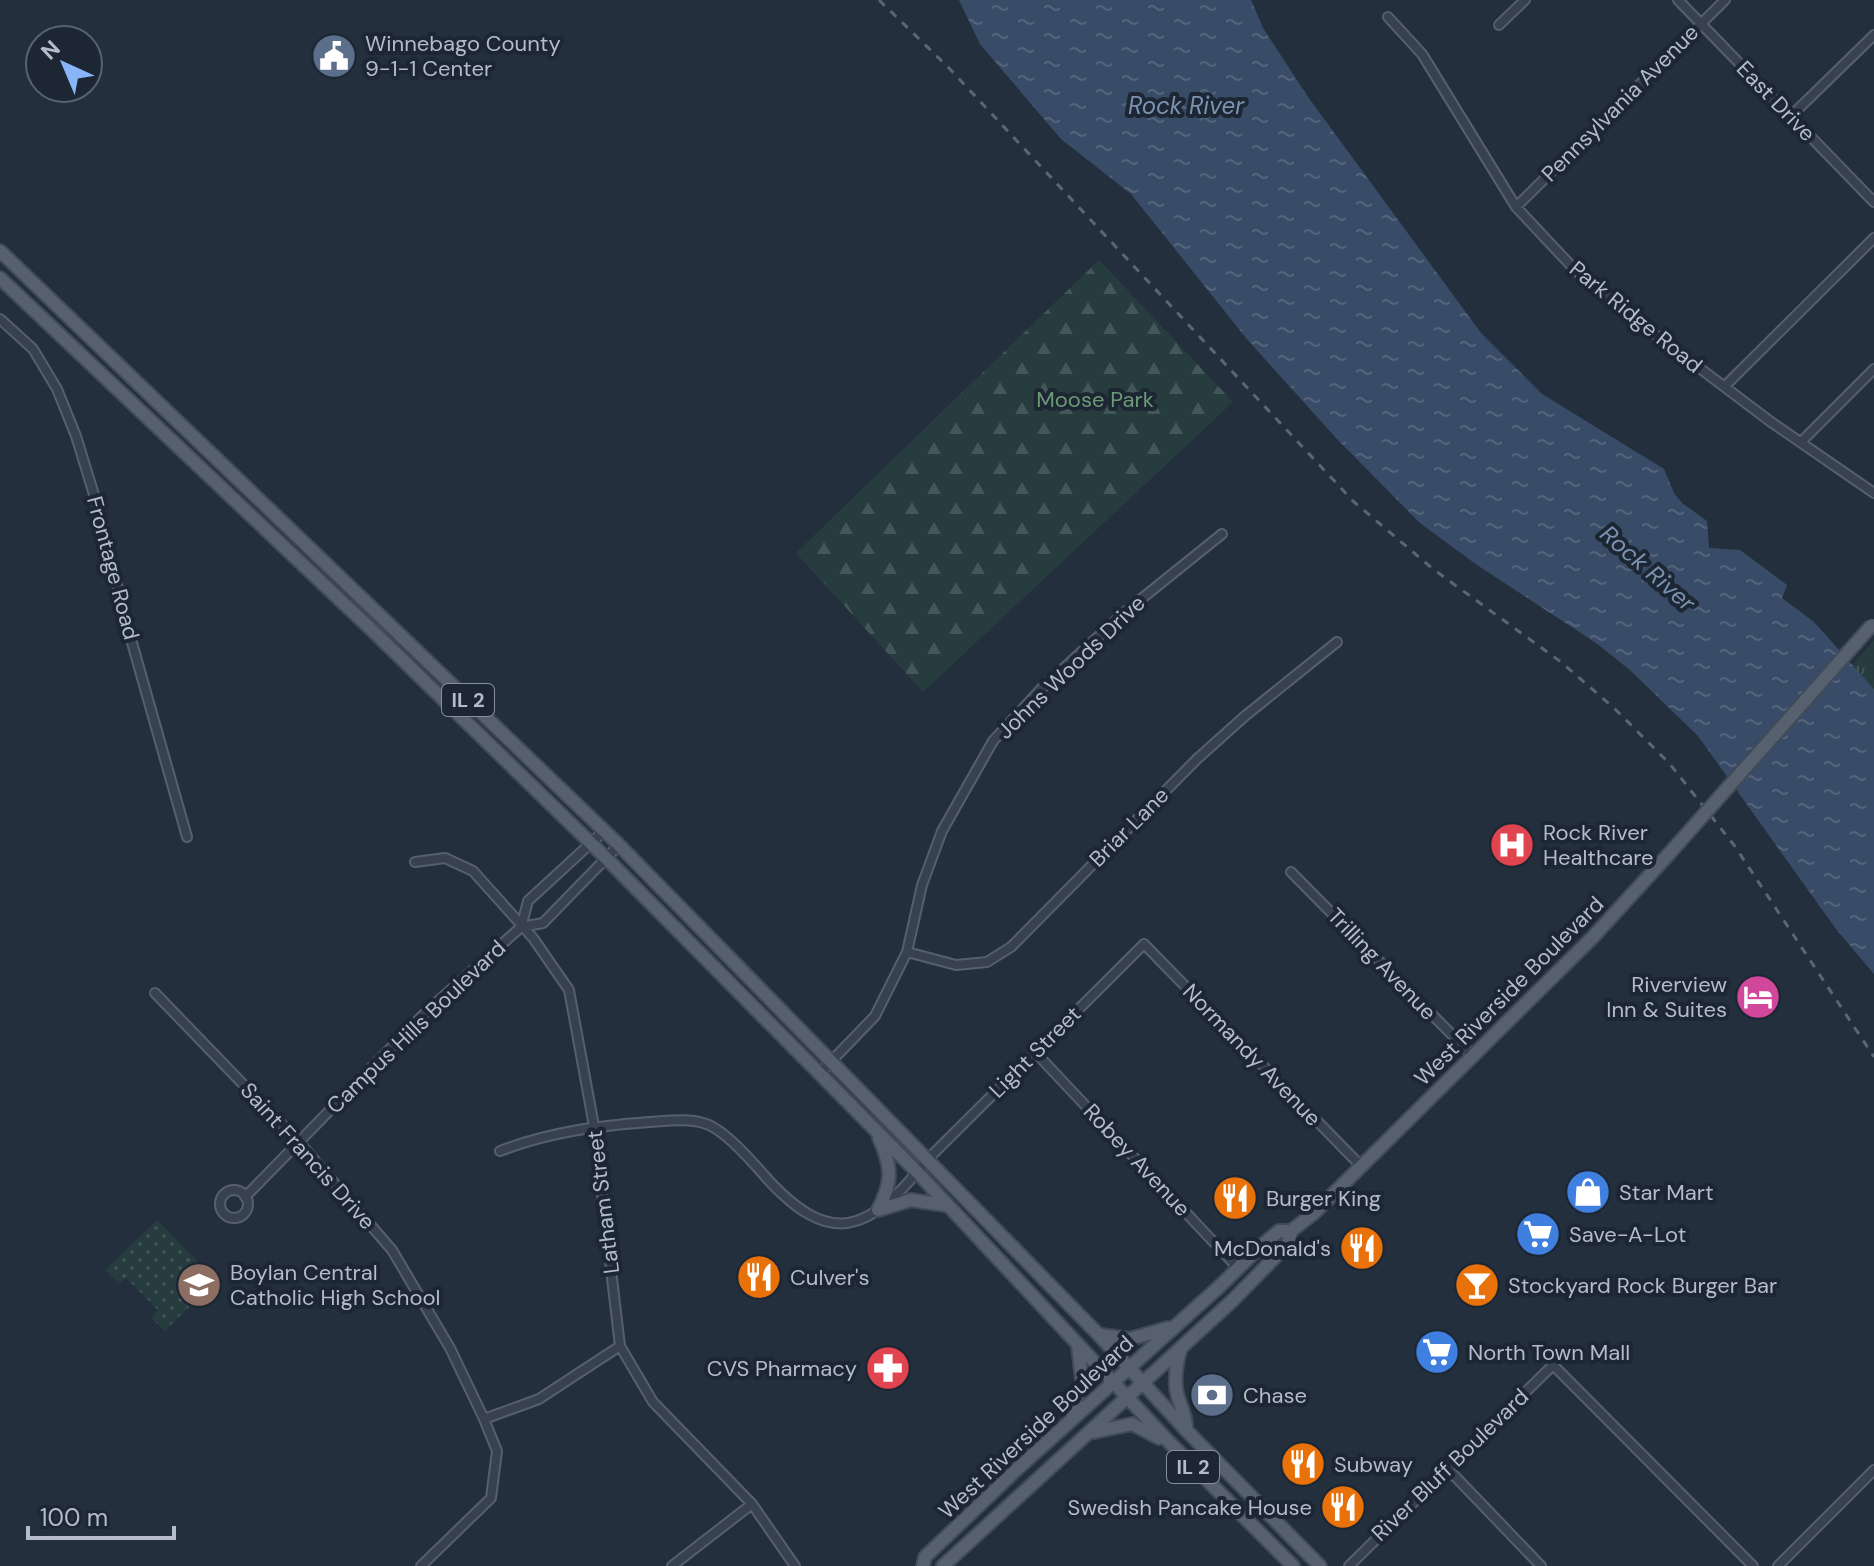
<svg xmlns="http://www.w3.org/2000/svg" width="1874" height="1566" font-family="'DM Sans',sans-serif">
	<defs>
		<pattern id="grass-dots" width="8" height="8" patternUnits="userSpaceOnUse" patternTransform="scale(2)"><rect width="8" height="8" fill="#263c3f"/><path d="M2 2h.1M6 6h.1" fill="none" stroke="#435659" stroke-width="1.8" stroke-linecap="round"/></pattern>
		<pattern id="forest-firs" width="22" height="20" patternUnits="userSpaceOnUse" patternTransform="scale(2)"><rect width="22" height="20" fill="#263c3f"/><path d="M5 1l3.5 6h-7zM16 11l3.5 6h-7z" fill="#435659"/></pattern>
		<pattern id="park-tufts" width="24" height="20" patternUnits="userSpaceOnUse" patternTransform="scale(2)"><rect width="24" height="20" fill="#263c3f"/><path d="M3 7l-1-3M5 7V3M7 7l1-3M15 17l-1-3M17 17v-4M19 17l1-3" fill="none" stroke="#435659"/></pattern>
		<pattern id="water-ripples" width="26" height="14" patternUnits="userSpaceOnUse" patternTransform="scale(2)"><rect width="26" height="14" fill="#394c67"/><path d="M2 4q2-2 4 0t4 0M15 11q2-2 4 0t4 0" fill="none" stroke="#53647b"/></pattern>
	</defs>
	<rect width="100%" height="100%" fill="#242f3e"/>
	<!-- grass -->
	<path fill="url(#grass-dots)" d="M157 1220 216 1280 165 1331 151 1318 158 1310 126 1278 119 1284 105 1270Z"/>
	<!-- forest -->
	<path fill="url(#forest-firs)" d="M1099 260 1233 402 923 692 796 553Z"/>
	<!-- park -->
	<path fill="url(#park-tufts)" d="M1874 640V695L1849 669Z"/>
	<!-- water -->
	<path fill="url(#water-ripples)" d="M959 0H1251L1263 28 1308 97 1481 333 1542 394 1664 469 1674 493 1682 503 1707 521 1709 548 1740 550 1787 585 1782 598 1814 622 1874 689V974L1836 929 1698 736 1630 670 1596 643 1477 565 1420 523 1336 438 1246 338 1131 194 1061 139 980 44Z"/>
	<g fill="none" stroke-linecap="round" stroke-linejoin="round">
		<!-- street casing -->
		<g stroke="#565f6c" stroke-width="12">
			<path id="street" d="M1678 0 1874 202
				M1388 17 1422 54 1516 207 1576 271 1628 314 1771 422 1874 493
				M1499 25 1525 0
				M1791 116 1874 35
				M1516 207 1725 0
				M0 319 33 349 57 389 76 436 99 511 127 625 187 837
				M1725 386 1874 238
				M1801 442 1874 369
				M415 862 445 858 473 871 533 938 569 990 594 1126 620 1346 653 1402 752 1504 795 1566
				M1291 872 1473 1056
				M521 927 528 901 604 831
				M907 952 956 965 987 962 1011 947 1197 759 1245 716 1337 642
				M155 993 298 1141 392 1250 450 1348 484 1419 497 1451 491 1498 421 1566
				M1035 1052 1238 1268
				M819 1074 875 1016 907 952 922 885 942 831 993 741 1040 690 1125 612 1222 534
				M500 1151C549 1132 597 1126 649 1122 668 1121 690 1117 709 1125 727 1133 750 1159 763 1174 830 1250 869 1233 927 1160L1144 944 1361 1166
				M220 1204a14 14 0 1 1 28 0a14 14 0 1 1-28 0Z
				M245 1197 427 1011 521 927 543 923 619 845
				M484 1419 539 1399 620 1346
				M1448 1469 1541 1566
				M672 1566 752 1504
				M1349 1566 1553 1365 1753 1566
				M1778 1566 1874 1470"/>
		</g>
		<!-- primary casing -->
		<g stroke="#414a57" stroke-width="16">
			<path id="primary" d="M0 251 619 845 1098 1334 1186 1430 1320 1566
				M0 278 374 632 606 858 917 1172 1170 1443 1293 1566
				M878 1210C893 1181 892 1167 879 1138
				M878 1210 911 1200 945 1205
				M1101 1335 1130 1339 1168 1328
				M1181 1348C1177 1360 1175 1374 1176 1387 1177 1403 1187 1412 1186 1430
				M1072 1413 1082 1381 1078 1345
				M1094 1432 1132 1424 1159 1438
				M923 1566 925 1557 1016 1470 1221 1285 1261 1246 1279 1231H1291L1314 1213 1593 937 1668 855
				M943 1566 1233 1300 1288 1244 1291 1231"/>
		</g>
		<!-- street -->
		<use href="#street" stroke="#38414e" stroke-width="8"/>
		<!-- primary -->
		<use href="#primary" stroke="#56606e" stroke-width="12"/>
		<!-- rail -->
		<path stroke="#5a6575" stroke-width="3" stroke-dasharray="8 8" stroke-linecap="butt" d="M879 0 948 67 1353 501 1433 569 1561 662 1614 708 1669 763 1734 845 1874 1057"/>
		<!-- primary-bridge casing -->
		<g stroke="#414a57" stroke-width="16" stroke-linecap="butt">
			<path id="primary-bridge" d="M1668 855 1872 625"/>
		</g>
		<!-- primary-bridge -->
		<use href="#primary-bridge" stroke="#56606e" stroke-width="12"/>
	</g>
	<!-- icons -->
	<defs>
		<g id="civic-disc" transform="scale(2.3)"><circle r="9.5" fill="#5c6f8a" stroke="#1d2633"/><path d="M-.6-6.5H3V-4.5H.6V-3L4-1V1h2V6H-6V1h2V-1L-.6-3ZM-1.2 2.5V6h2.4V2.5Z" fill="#fff"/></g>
		<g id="hospital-disc" transform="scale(2.3)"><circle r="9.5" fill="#e0444e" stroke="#1d2633"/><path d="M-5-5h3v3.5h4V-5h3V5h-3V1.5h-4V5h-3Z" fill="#fff"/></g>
		<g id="hotel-disc" transform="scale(2.3)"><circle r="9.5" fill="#d1479c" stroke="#1d2633"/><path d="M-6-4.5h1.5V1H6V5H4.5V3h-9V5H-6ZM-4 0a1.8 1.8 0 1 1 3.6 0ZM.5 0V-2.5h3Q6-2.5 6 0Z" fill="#fff"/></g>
		<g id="shop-disc" transform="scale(2.3)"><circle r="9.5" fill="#3f7fe0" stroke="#1d2633"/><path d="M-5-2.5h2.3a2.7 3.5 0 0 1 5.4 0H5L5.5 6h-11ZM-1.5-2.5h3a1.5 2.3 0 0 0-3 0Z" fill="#fff"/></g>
		<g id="restaurant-disc" transform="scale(2.3)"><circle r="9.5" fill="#e8710a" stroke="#1d2633"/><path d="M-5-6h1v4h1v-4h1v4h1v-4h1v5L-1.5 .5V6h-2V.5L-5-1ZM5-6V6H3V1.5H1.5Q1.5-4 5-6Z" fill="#fff"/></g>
		<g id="supermarket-disc" transform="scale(2.3)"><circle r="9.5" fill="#3f7fe0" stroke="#1d2633"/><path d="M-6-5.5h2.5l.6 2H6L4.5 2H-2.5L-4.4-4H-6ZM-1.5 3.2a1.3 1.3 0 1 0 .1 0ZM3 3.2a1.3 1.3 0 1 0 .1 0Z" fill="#fff"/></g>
		<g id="school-disc" transform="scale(2.3)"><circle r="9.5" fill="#8d6e63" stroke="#1d2633"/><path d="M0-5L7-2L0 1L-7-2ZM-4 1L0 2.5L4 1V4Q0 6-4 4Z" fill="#fff"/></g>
		<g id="bar-disc" transform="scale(2.3)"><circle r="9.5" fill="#e8710a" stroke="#1d2633"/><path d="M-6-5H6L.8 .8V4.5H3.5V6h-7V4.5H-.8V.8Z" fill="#fff"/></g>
		<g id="pharmacy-disc" transform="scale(2.3)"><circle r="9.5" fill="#e0444e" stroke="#1d2633"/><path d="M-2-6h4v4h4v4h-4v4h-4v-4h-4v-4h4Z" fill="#fff"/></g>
		<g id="bank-disc" transform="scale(2.3)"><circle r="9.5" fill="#5c6f8a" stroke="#1d2633"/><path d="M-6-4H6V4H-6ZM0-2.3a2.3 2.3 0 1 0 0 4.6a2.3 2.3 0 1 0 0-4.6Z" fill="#fff"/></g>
	</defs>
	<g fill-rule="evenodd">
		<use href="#civic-disc" x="334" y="56"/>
		<use href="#hospital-disc" x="1512" y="845"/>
		<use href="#hotel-disc" x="1758" y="997"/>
		<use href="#shop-disc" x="1588" y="1192"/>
		<use href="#restaurant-disc" x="1235" y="1198"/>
		<use href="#supermarket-disc" x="1538" y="1234"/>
		<use href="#restaurant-disc" x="1362" y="1248"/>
		<use href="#restaurant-disc" x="759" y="1277"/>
		<use href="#school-disc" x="199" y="1285"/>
		<use href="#bar-disc" x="1477" y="1285"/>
		<use href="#supermarket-disc" x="1437" y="1352"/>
		<use href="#pharmacy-disc" x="888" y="1368"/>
		<use href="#bank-disc" x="1212" y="1395"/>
		<use href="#restaurant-disc" x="1303" y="1464"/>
		<use href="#restaurant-disc" x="1343" y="1507"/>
	</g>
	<g text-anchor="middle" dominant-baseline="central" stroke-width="8" stroke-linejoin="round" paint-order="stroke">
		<!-- shield labels -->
		<g fill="#1d2633" stroke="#878f9c" stroke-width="2">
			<rect x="442" y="684" width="52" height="32" rx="6"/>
			<rect x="1167" y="1451" width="52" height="32" rx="6"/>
		</g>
		<g font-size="20" font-weight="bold" fill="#b4bcc9">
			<text x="468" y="700">IL 2</text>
			<text x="1193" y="1467">IL 2</text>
		</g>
		<!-- poi labels -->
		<g font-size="22" fill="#b4bcc9" stroke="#1d2633" text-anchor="start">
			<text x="365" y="43">Winnebago County<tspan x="365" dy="25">9-1-1 Center</tspan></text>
			<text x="1543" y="832">Rock River<tspan x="1543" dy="25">Healthcare</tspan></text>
			<text x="1727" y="984" text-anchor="end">Riverview<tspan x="1727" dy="25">Inn &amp; Suites</tspan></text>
			<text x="1619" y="1192">Star Mart</text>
			<text x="1266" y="1198">Burger King</text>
			<text x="1569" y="1234">Save-A-Lot</text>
			<text x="1331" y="1248" text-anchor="end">McDonald's</text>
			<text x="230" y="1272">Boylan Central<tspan x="230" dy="25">Catholic High School</tspan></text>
			<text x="790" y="1277">Culver's</text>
			<text x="1508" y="1285">Stockyard Rock Burger Bar</text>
			<text x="1468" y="1352">North Town Mall</text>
			<text x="857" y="1368" text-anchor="end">CVS Pharmacy</text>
			<text x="1243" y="1395">Chase</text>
			<text x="1334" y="1464">Subway</text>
			<text x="1312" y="1507" text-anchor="end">Swedish Pancake House</text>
		</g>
		<!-- street labels -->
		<g font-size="22" fill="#b4bcc9" stroke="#1d2633">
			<text transform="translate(1776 101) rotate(46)">East Drive</text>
			<text transform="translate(1620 103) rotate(-45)">Pennsylvania Avenue</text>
			<text transform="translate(1636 317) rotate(39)">Park Ridge Road</text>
			<text transform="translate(113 568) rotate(75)">Frontage Road</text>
			<text transform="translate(1071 667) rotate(-44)">Johns Woods Drive</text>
			<text transform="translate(1129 827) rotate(-45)">Briar Lane</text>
			<text transform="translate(1382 964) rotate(46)">Trilling Avenue</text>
			<text transform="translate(1509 991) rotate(-45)">West Riverside Boulevard</text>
			<text transform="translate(416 1027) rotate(-44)">Campus Hills Boulevard</text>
			<text transform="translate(1035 1052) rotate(-45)">Light Street</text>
			<text transform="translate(1252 1055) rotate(46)">Normandy Avenue</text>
			<text transform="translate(308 1156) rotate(48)">Saint Francis Drive</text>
			<text transform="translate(1137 1160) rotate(47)">Robey Avenue</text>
			<text transform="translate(603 1202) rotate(-97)">Latham Street</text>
			<text transform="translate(1036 1427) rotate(-43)">West Riverside Boulevard</text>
			<text transform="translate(1450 1465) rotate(-44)">River Bluff Boulevard</text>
		</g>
		<!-- park labels -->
		<g font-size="22" fill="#6b9a76" stroke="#1d2633">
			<text x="1095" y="399">Moose Park</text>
		</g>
		<!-- water labels -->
		<g font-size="24" font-style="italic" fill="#7c92b1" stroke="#1d2633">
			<text x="1186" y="105">Rock River</text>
			<text transform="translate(1648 568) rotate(41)">Rock River</text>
		</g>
	</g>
	<!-- north arrow -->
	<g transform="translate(64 64) rotate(316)"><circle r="38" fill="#1d2633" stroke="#59626f" stroke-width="2"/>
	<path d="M0-6L14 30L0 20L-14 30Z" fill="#8ab4f8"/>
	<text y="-12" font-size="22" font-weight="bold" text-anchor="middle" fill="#b4bcc9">N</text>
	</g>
	<!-- scale -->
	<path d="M28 1526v12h146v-12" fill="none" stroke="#b4bcc9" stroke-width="4"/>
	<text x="40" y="1526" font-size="24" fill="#b4bcc9" stroke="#1d2633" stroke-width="6" paint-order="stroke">100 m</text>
</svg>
